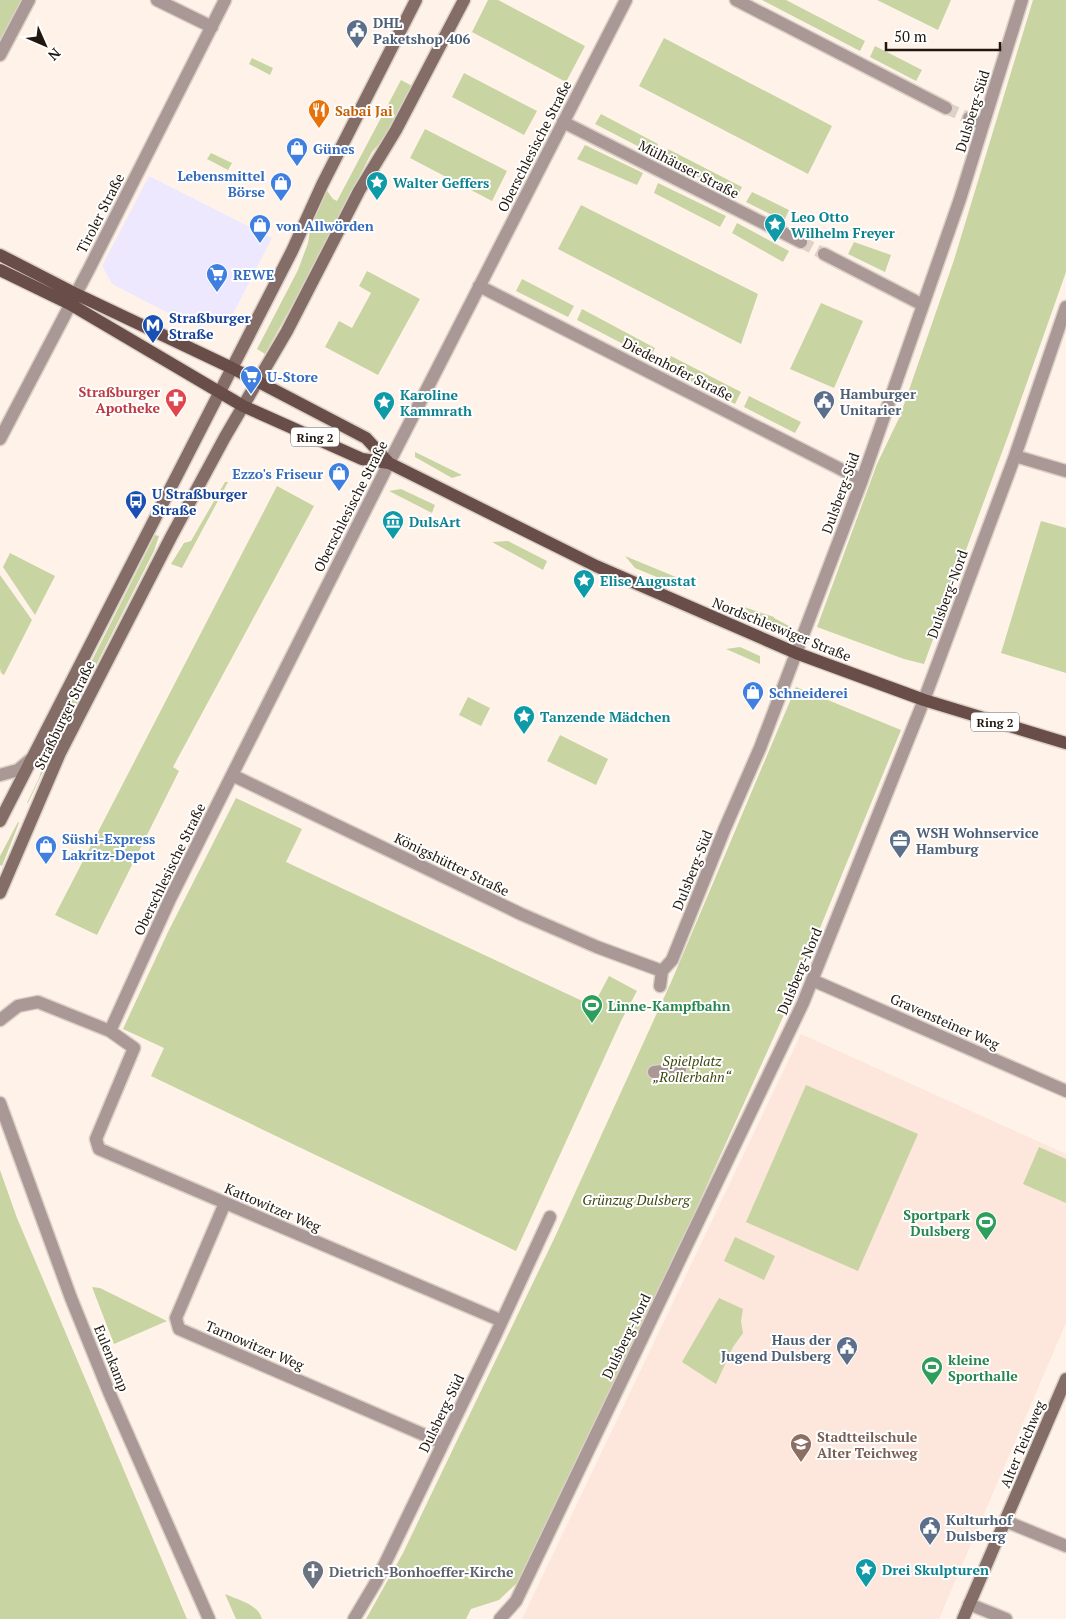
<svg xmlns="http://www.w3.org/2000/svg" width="1066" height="1619" font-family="'PT Serif',serif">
	<rect width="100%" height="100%" fill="#fff3e9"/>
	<!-- commercial -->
	<path fill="#ede8fe" d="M149 176 272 238 233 314H170L112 284 102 266Z"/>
	<!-- education -->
	<path fill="#fde6db" d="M801 1034 1066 1154V1323L939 1619H522Z"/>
	<!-- green -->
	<path fill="#c8d4a2" d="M0 0H22L0 43Z
		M488 0H498L585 46 566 82 472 32Z
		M762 0H786L865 41 860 51Z
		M877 0H951L938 30Z
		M1033 0H1066V272L1008 436 924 664 904 659 817 627 877 464 900 416 954 260Z
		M664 38 832 126 808 174 639 86Z
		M875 46 922 70 916 81 870 57Z
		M252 58 273 68 270 75 249 64Z
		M464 73 537 111 524 135 452 97Z
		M401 80 414 87 393 128 372 152 295 300 265 354 257 349 298 270 308 243 311 224 325 188 333 199 337 201Z
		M601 114 658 144 653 154 595 124Z
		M425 129 507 171 492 201 410 158Z
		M585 145 643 173 637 185 577 159Z
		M668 149 742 187 737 197 663 159Z
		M211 153 232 163 228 170 207 159Z
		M658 183 726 216 720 227 654 193Z
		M752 192 789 210 784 221 746 202Z
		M581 205 758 294 741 344 558 249Z
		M737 223 789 251 783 262 732 233Z
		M854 242 891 255 885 272 848 254Z
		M367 271 420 299 378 375 325 347 339 321 352 328 371 293 359 286Z
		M522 279 574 306 568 317 516 291Z
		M821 303 863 321 834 388 790 369Z
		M582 309 655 348 650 358 577 320Z
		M671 356 741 392 735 404 665 368Z
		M749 396 801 422 795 433 744 407Z
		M415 452 462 475 452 478 415 457Z
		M225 482H228L182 568 171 564 184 543 191 541Z
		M277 486 314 506 173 767 179 771 97 935 55 915Z
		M401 489 435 505 432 513 389 491Z
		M1041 521 1066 528V673L1001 653Z
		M155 535 159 536 154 551 53 750 28 803H27L39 778 49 746Z
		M508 541 547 561 543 570 492 542Z
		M10 553 55 576 35 615 3 567Z
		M625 556 688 582 686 589 635 568Z
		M0 575 32 620 4 675 1 673 0 668Z
		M744 607 774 617V618L791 627 787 629C771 625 755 620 744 607Z
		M740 647 760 656V664L726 649Z
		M796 687 901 730 791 999 689 1225 518 1582 499 1600 471 1609 466 1619H366L403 1553 554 1239 672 980Z
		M468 697 490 708 481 726 459 715Z
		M560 735 608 759 596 785 547 761Z
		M236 798 302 829 286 862 593 1006 609 976 637 991 621 1021 516 1251 151 1076 164 1048 123 1029 168 932Z
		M18 822 19 823 2 866 0 865V856Z
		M806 1085 918 1134 858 1271 746 1222Z
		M1039 1147 1066 1159V1203L1023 1184Z
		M0 1170 17 1218 187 1619H0Z
		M735 1237 775 1256 764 1280 724 1261Z
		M92 1287 100 1288 167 1321 114 1344Z
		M719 1298 743 1309 741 1321 743 1333 733 1347 716 1384 682 1362Z
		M225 1594C238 1600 258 1604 262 1619H236Z"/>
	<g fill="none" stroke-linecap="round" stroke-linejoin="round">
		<!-- street-tunnel -->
		<path stroke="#ded2c8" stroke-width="12" stroke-dasharray="12 6" stroke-linecap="butt" d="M946 108 969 118
			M801 242 824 254"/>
		<!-- street casing -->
		<g stroke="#dbd0c6" stroke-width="15">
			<path id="street" d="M157 0 212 27
				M736 0 946 108
				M0 55 29 0
				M969 118 983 124
				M563 122 801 242
				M824 254 923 305
				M479 286 862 480
				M0 439 89 269 225 0
				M1015 456 1066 471
				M0 775 18 770 31 759
				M232 775 521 914 597 947 662 971
				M812 980 1066 1091
				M660 986 662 971 672 960 725 828 760 748 862 480 960 199 1022 0
				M0 1020 18 1006 38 1002 110 1031 134 1048 96 1139 99 1149 502 1321
				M110 1031 170 899 232 775 389 463 626 0
				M654 1072 680 1069
				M0 1103 71 1298 109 1392 209 1619
				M225 1203 176 1318 179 1329 443 1443
				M1005 1521 1066 1546
				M969 1604 1006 1619
				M354 1619 376 1582 495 1336 550 1217
				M500 1619 516 1601 803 1003 924 700 1015 456 1066 307"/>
		</g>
		<!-- secondary casing -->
		<g stroke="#dbd0c6" stroke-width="15">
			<path id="secondary" d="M0 821 292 251 322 185 416 0
				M0 893 60 753 171 537 225 437 287 331 359 191 396 130 464 0
				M963 1619 1066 1379"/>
		</g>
		<!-- primary casing -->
		<g stroke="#dbd0c6" stroke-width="15">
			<path id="primary" d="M0 255 76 294 232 368 366 438 389 463
				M0 270 70 304 243 406 362 459 389 463 596 566 796 653 924 700 1066 743"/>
		</g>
		<!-- street -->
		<use href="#street" stroke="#a99895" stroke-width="12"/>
		<!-- secondary -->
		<use href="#secondary" stroke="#846c67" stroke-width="12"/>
		<!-- primary -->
		<use href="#primary" stroke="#694d48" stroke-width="12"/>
	</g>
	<!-- icons -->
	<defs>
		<g id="civic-pin" transform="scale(1.125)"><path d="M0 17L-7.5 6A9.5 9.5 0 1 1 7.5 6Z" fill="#5c6f8a" stroke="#fff"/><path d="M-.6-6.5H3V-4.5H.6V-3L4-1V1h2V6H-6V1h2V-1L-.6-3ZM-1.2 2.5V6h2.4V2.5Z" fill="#fff"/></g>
		<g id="restaurant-pin" transform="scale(1.125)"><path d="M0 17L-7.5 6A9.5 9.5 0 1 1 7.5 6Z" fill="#e8710a" stroke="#fff"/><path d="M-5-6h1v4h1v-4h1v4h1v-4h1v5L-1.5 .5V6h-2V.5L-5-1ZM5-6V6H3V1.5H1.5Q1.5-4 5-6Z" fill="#fff"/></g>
		<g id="shop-pin" transform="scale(1.125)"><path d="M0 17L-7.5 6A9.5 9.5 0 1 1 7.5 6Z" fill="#3f7fe0" stroke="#fff"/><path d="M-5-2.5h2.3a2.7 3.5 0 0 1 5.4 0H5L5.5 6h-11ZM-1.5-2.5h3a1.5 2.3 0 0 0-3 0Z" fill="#fff"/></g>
		<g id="sight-pin" transform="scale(1.125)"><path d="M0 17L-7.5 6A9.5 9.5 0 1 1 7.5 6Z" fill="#0f9aa8" stroke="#fff"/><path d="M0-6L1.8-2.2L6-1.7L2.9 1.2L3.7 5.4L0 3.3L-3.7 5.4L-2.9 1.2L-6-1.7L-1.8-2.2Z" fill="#fff"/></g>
		<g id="supermarket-pin" transform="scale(1.125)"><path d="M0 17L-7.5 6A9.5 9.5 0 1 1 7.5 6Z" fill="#3f7fe0" stroke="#fff"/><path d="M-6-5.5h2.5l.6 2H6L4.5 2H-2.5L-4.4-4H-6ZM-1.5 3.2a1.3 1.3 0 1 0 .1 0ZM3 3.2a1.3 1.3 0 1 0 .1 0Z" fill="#fff"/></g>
		<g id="metro-pin" transform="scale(1.125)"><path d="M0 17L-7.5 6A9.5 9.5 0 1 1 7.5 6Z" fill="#1a4fb4" stroke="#fff"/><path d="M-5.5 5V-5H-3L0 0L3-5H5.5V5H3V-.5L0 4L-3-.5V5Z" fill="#fff"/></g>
		<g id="pharmacy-pin" transform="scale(1.125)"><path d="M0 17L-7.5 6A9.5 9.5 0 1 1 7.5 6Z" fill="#e0444e" stroke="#fff"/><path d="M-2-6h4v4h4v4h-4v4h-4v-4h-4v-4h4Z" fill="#fff"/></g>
		<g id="bus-pin" transform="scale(1.125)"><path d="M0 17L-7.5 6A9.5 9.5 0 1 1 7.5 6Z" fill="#1a4fb4" stroke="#fff"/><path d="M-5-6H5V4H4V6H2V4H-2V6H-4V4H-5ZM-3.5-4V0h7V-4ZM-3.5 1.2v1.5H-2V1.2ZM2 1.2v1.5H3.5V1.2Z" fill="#fff"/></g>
		<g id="museum-pin" transform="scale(1.125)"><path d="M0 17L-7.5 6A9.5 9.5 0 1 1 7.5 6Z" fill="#0f9aa8" stroke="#fff"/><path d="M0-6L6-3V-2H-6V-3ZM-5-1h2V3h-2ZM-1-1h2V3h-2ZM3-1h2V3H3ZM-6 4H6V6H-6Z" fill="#fff"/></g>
		<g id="office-pin" transform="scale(1.125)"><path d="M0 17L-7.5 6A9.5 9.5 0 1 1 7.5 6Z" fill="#5c6f8a" stroke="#fff"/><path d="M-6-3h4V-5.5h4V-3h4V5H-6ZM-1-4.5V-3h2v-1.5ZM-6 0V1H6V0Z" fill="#fff"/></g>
		<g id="stadium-pin" transform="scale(1.125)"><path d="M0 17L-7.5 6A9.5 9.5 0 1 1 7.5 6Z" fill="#2e9e5b" stroke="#fff"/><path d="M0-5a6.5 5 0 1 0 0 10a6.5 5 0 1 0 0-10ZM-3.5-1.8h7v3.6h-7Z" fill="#fff"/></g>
		<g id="school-pin" transform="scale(1.125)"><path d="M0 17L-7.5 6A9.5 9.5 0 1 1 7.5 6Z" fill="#8d6e63" stroke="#fff"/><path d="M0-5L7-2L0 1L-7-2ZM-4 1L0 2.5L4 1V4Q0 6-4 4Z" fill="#fff"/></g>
		<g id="church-pin" transform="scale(1.125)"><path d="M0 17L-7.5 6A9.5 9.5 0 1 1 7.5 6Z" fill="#6b7280" stroke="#fff"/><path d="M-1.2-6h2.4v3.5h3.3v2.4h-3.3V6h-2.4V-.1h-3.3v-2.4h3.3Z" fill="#fff"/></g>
	</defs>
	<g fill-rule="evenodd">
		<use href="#civic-pin" x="357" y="30"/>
		<use href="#restaurant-pin" x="319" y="110"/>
		<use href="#shop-pin" x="297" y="148"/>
		<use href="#sight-pin" x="377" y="182"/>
		<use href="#shop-pin" x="281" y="183"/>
		<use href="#sight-pin" x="775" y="224"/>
		<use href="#shop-pin" x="260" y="225"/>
		<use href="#supermarket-pin" x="217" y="274"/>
		<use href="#metro-pin" x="153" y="325"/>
		<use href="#supermarket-pin" x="251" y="376"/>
		<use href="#pharmacy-pin" x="176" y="399"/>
		<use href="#civic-pin" x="824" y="401"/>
		<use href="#sight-pin" x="384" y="402"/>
		<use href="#shop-pin" x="339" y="473"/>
		<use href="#bus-pin" x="136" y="501"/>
		<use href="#museum-pin" x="393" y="521"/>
		<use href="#sight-pin" x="584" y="580"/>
		<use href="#shop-pin" x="753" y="692"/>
		<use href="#sight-pin" x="524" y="716"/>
		<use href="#office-pin" x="900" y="840"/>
		<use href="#shop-pin" x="46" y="846"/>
		<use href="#stadium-pin" x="592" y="1005"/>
		<use href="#stadium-pin" x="986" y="1222"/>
		<use href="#civic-pin" x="847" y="1347"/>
		<use href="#stadium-pin" x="932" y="1367"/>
		<use href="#school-pin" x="801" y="1444"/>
		<use href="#civic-pin" x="930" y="1527"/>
		<use href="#sight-pin" x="866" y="1569"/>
		<use href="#church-pin" x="313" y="1571"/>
	</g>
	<g text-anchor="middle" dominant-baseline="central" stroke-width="4" stroke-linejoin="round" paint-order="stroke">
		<!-- shield labels -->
		<g fill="#fff" stroke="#645d56" stroke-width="1">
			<rect x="291" y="427.5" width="48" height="19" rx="4"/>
			<rect x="971" y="712.5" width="48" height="19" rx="4"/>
		</g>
		<g font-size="12" font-weight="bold" fill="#21170e">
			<text x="315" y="437">Ring 2</text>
			<text x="995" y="722">Ring 2</text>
		</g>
		<!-- service labels -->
		<g font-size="14" font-weight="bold" fill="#4e5e75" stroke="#fff" text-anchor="start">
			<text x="373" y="22">DHL<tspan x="373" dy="16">Paketshop 406</tspan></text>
			<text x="840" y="393">Hamburger<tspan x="840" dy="16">Unitarier</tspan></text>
			<text x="916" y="832">WSH Wohnservice<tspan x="916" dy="16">Hamburg</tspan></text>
			<text x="831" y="1339" text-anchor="end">Haus der<tspan x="831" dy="16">Jugend Dulsberg</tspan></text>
			<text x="946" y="1519">Kulturhof<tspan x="946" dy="16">Dulsberg</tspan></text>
		</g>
		<!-- food labels -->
		<g font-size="14" font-weight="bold" fill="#c56008" stroke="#fff" text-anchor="start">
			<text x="335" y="110">Sabai Jai</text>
		</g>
		<!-- street labels -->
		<g font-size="14" fill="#21170e" stroke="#fff">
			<text transform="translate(972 111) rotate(-73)">Dulsberg-Süd</text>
			<text transform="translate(534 146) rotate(-63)">Oberschlesische Straße</text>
			<text transform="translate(689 169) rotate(27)">Mülhäuser Straße</text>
			<text transform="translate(100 213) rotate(-63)">Tiroler Straße</text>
			<text transform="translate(678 369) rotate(27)">Diedenhofer Straße</text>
			<text transform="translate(840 493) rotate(-70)">Dulsberg-Süd</text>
			<text transform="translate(350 506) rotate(-63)">Oberschlesische Straße</text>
			<text transform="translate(947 594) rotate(-70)">Dulsberg-Nord</text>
			<text transform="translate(782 629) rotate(22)">Nordschleswiger Straße</text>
			<text transform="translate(64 715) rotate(-64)">Straßburger Straße</text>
			<text transform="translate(452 864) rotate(26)">Königshütter Straße</text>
			<text transform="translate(169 869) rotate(-64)">Oberschlesische Straße</text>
			<text transform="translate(692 870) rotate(-68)">Dulsberg-Süd</text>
			<text transform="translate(799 971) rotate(-67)">Dulsberg-Nord</text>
			<text transform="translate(945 1021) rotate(24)">Gravensteiner Weg</text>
			<text transform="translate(273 1207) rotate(23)">Kattowitzer Weg</text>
			<text transform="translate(626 1336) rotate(-64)">Dulsberg-Nord</text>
			<text transform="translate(255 1345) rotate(23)">Tarnowitzer Weg</text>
			<text transform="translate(112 1358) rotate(68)">Eulenkamp</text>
			<text transform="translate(441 1413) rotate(-64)">Dulsberg-Süd</text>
			<text transform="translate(1022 1444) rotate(-67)">Alter Teichweg</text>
		</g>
		<!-- shop labels -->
		<g font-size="14" font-weight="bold" fill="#366cbe" stroke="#fff" text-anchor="start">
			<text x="313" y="148">Günes</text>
			<text x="265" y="175" text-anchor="end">Lebensmittel<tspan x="265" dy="16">Börse</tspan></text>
			<text x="276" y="225">von Allwörden</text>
			<text x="233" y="274">REWE</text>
			<text x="267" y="376">U-Store</text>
			<text x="323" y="473" text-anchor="end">Ezzo's Friseur</text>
			<text x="769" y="692">Schneiderei</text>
			<text x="62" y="838">Süshi-Express<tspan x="62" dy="16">Lakritz-Depot</tspan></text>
		</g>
		<!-- culture labels -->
		<g font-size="14" font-weight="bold" fill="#0d838f" stroke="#fff" text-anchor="start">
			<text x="393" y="182">Walter Geffers</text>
			<text x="791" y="216">Leo Otto<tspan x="791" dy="16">Wilhelm Freyer</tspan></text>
			<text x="400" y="394">Karoline<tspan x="400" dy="16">Kammrath</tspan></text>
			<text x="409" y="521">DulsArt</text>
			<text x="600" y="580">Elise Augustat</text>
			<text x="540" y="716">Tanzende Mädchen</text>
			<text x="882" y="1569">Drei Skulpturen</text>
		</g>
		<!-- transit labels -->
		<g font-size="14" font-weight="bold" fill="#164399" stroke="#fff" text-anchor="start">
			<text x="169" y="317">Straßburger<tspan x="169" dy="16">Straße</tspan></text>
			<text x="152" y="493">U Straßburger<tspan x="152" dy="16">Straße</tspan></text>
		</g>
		<!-- health labels -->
		<g font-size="14" font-weight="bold" fill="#be3a42" stroke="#fff" text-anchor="end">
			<text x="160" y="391">Straßburger<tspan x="160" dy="16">Apotheke</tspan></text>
		</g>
		<!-- leisure labels -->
		<g font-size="14" font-weight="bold" fill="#27864d" stroke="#fff" text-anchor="start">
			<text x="608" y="1005">Linne-Kampfbahn</text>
			<text x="970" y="1214" text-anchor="end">Sportpark<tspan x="970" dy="16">Dulsberg</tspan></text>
			<text x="948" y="1359">kleine<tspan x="948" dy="16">Sporthalle</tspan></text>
		</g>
		<!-- park labels -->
		<g font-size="14" font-style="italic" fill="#3d460e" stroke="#fff">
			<text x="692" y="1060">Spielplatz<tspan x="692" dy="16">„Rollerbahn“</tspan></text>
			<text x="636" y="1199">Grünzug Dulsberg</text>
		</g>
		<!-- education labels -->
		<g font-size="14" font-weight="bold" fill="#785e54" stroke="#fff" text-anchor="start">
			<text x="817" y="1436">Stadtteilschule<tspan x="817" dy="16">Alter Teichweg</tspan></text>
		</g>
		<!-- worship labels -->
		<g font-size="14" font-weight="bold" fill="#5b616d" stroke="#fff" text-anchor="start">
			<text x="329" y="1571">Dietrich-Bonhoeffer-Kirche</text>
		</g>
	</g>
	<!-- north arrow -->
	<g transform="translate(45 45) rotate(135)" stroke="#ffffff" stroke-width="4" paint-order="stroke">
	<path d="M0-4L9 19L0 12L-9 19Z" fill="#21170e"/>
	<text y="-8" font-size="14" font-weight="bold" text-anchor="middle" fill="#21170e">N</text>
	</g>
	<!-- scale -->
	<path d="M886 42v8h114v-8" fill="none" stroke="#21170e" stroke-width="2.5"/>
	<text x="894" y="42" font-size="15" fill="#21170e" stroke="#ffffff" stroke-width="4" paint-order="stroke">50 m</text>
</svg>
